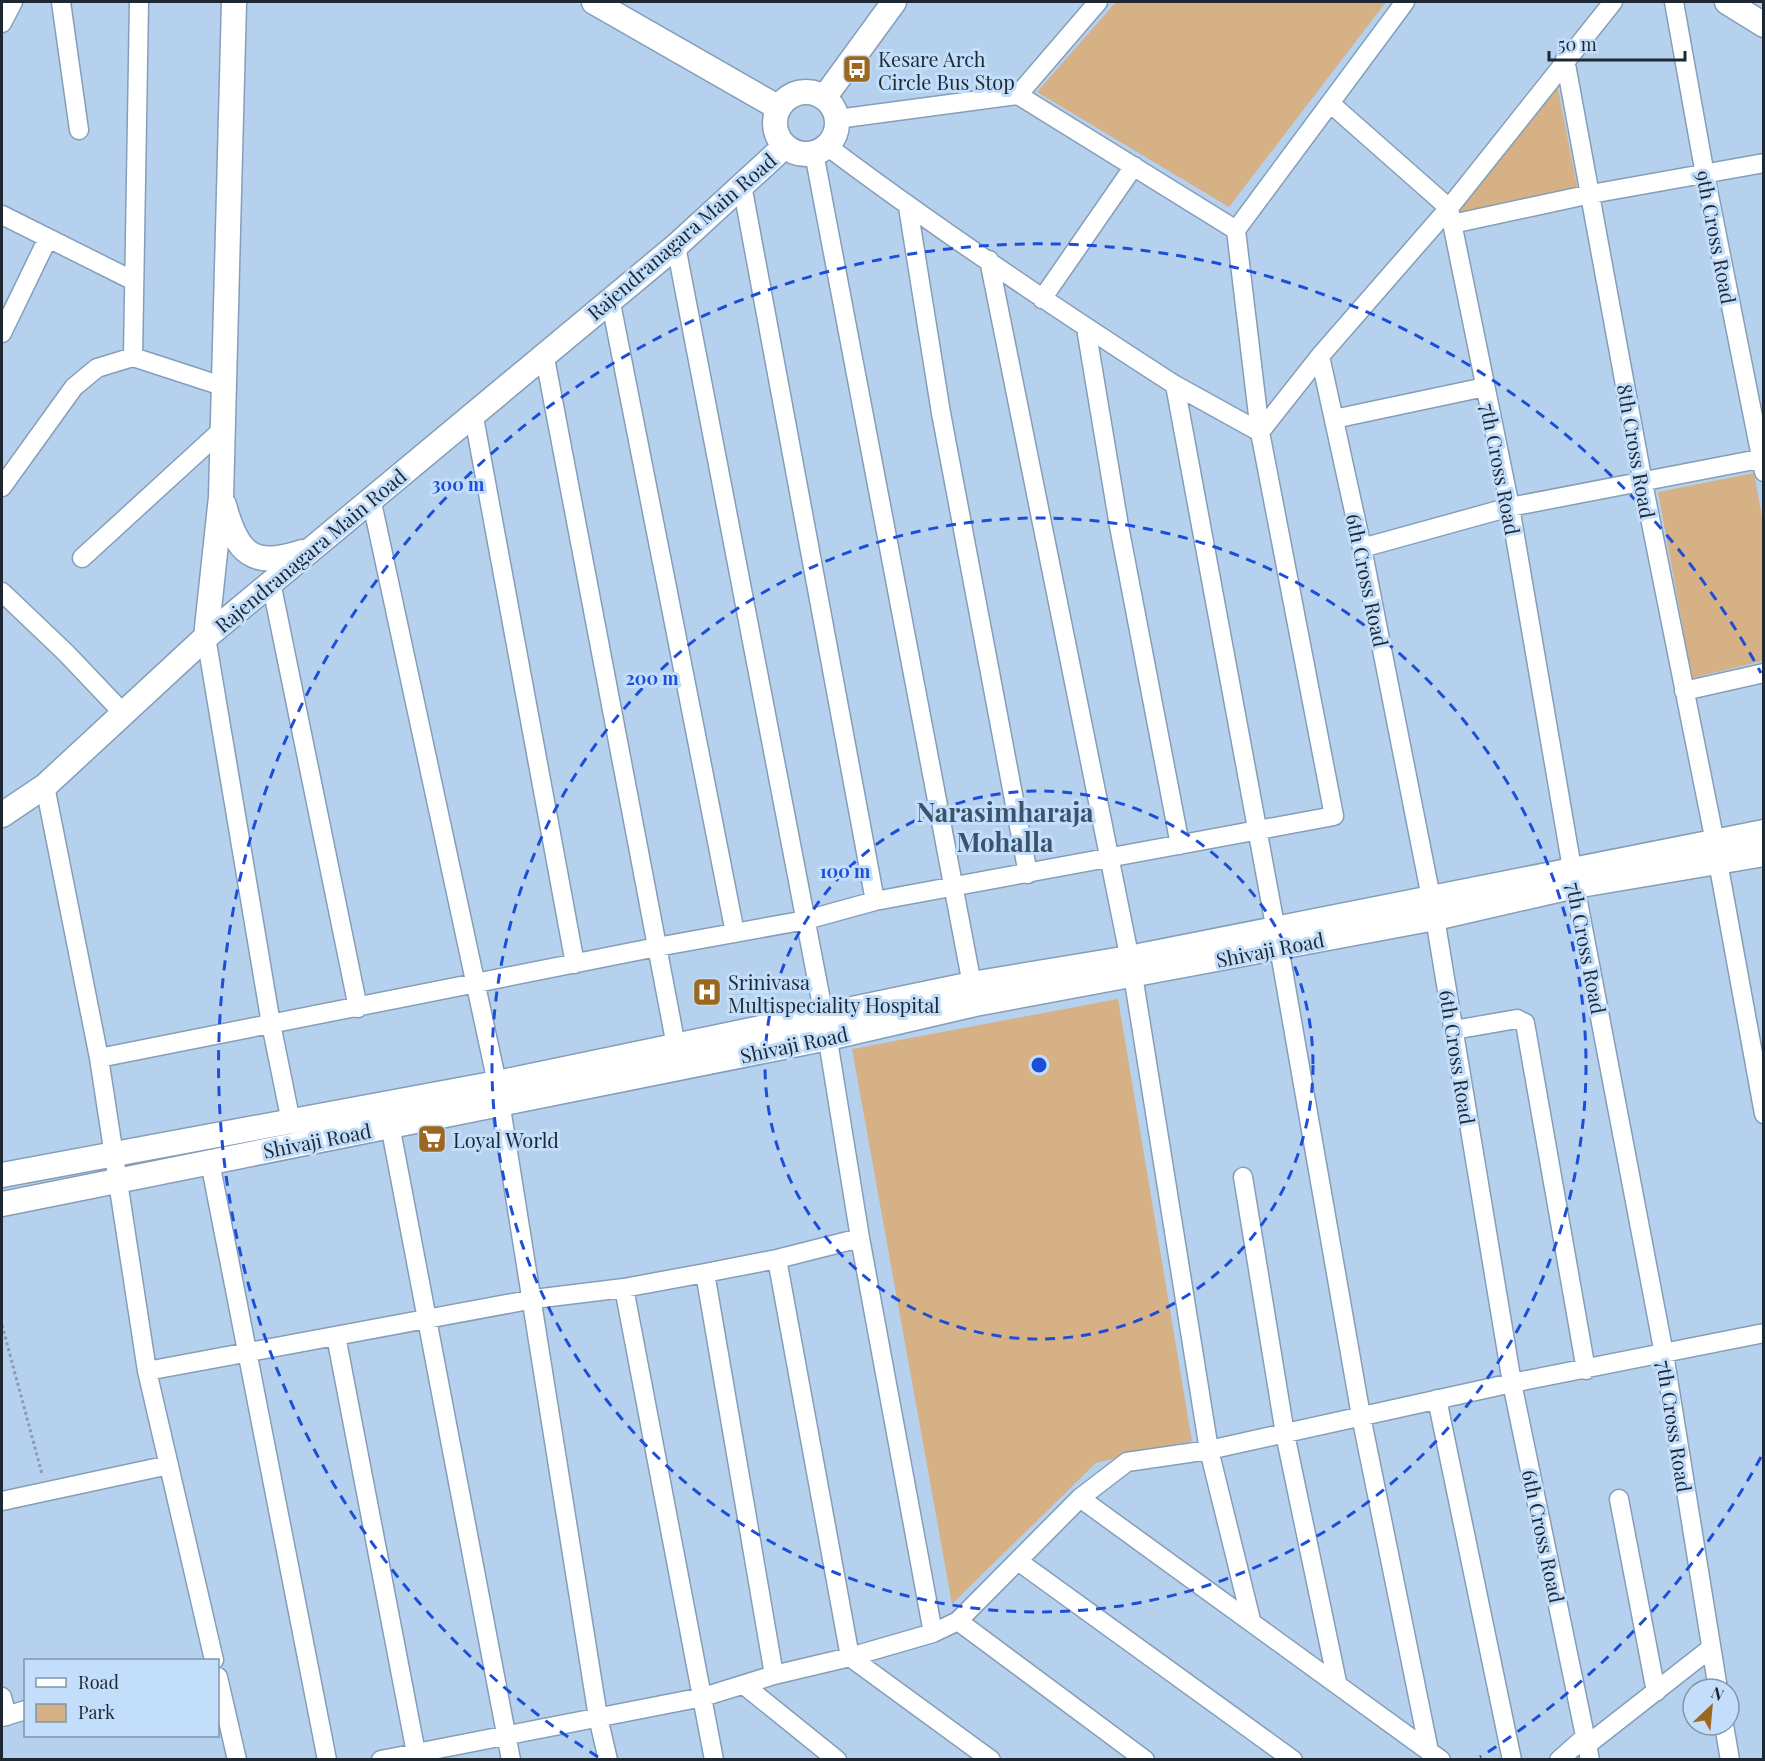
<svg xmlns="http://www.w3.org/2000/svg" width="1765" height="1761" font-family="'Playfair Display',serif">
	<rect width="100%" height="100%" fill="#b6d1ee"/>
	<!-- green -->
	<path fill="#d6b186" d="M1116 2H1386L1229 207 1037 92Z
		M1557 84 1578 191 1456 214Z
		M1754 473 1763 522V661L1692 678 1658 492Z
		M1118 999 1192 1441 1096 1463 952 1604 852 1049Z"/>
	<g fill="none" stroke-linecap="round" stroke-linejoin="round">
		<!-- street casing -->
		<g stroke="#849eba" stroke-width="21">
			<path id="street" d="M61 2 79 130
				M1674 2 1705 175 1764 472
				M2 23 13 2
				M1565 59 1643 483 1715 842
				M1018 95 1098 2
				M1330 103 1449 208
				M837 119 1018 95 1236 230 1405 2
				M827 146C940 231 1057 309 1175 385L1279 947 1361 1416 1429 1751
				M814 153 974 995
				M742 185 875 901
				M908 207 941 413 1028 874
				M1449 208 1510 507 1575 886 1664 1354 1718 1689
				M2 215 134 281
				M1452 224 1591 194 1764 163
				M676 246 824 1016 860 1238 933 1633
				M989 260 1133 975 1209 1450 1251 1620
				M610 298 735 933
				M1042 299 1134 166
				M1086 328 1119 526 1180 845
				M2 333 48 238
				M544 353 676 1046
				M1320 356 1362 548 1435 918 1512 1383 1590 1760
				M133 357 139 2
				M1175 385 1260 432 1320 356 1449 208 1613 2
				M473 412 575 964
				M1334 419 1485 387
				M2 487 74 387 97 368 133 357 225 387
				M371 498 497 1083 598 1717 608 1760
				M1362 548 1510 507 1764 458
				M82 558 223 429
				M271 582 358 1008
				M2 592 66 653 124 714
				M206 637 271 1024 291 1122
				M1684 691 1764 673
				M45 786 99 1058 147 1371 214 1660
				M1718 862 1764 1114
				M1454 1030 1517 1019 1525 1023 1586 1370
				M99 1058 657 947 806 920 875 901 1334 816 1260 432 1236 230
				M390 1125 511 1760
				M210 1162 327 1760
				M1243 1177 1285 1434 1337 1682
				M777 1259 850 1657 991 1760
				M705 1273 774 1675
				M624 1288 714 1760
				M336 1336 416 1753
				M147 1371 534 1299 624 1288 705 1273 777 1259 860 1238
				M1437 1399 1512 1760
				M1080 1498 1441 1760
				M1619 1499 1656 1692
				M2 1501 169 1465
				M1018 1561 1293 1760
				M958 1621 1145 1760
				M218 1677 237 1760
				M744 1685 837 1760
				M2 1697 7 1716
				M2 1717 26 1710
				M1724 1725 1730 1760
				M1587 1745 1711 1648
				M381 1760 703 1697 774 1675 850 1657 933 1633 958 1621 1080 1498 1127 1462 1209 1450 1512 1383 1764 1333
				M1559 1760 1585 1737"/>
		</g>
		<!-- secondary casing -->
		<g stroke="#849eba" stroke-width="27">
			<path id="secondary" d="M594 2 779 108
				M1727 2 1764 25
				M775 123a31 31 0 1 1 62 0a31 31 0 1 1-62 0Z
				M824 98 894 2
				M224 505C237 553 252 569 302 552
				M206 637 221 497 234 2
				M2 815 45 786 206 637 676 246 785 146
				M2 1175 497 1083 972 984 1129 958 1764 832
				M2 1204 828 1038 975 1004 1435 918 1575 886 1764 854"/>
		</g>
		<!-- path -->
		<path stroke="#879db5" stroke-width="3" stroke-dasharray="3 3" stroke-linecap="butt" d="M2 1325 42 1474"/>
		<!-- street -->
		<use href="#street" stroke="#fff" stroke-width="18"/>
		<!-- secondary -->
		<use href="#secondary" stroke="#fff" stroke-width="24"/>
	</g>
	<!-- distance rings -->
	<g fill="none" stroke="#1d4ed8" stroke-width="3" stroke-dasharray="10 8">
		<circle cx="1039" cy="1065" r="274"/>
		<circle cx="1039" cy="1065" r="547"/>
		<path d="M1761 1457A821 821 0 0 1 1480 1757M598 1757A821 821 0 1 1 1761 673"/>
	</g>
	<!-- icons -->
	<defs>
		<g id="bus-square" transform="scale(1.5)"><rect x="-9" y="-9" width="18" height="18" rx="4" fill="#9c681f" stroke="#c3defb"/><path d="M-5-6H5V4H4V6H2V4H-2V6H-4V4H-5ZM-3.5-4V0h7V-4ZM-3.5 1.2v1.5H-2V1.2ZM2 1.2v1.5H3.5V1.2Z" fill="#fff"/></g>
		<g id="hospital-square" transform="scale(1.5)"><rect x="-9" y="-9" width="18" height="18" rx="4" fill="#9c681f" stroke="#c3defb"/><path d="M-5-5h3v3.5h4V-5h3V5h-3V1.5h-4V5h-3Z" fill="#fff"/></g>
		<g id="supermarket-square" transform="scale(1.5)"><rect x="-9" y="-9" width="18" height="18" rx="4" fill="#9c681f" stroke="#c3defb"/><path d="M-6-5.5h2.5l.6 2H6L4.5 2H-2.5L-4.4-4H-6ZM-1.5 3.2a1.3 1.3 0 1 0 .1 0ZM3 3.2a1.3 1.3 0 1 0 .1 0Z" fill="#fff"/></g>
	</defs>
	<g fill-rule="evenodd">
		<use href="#bus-square" x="857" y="69"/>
		<use href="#hospital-square" x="707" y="992"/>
		<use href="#supermarket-square" x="432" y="1139"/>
	</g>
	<g text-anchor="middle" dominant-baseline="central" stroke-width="6" stroke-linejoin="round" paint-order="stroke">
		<!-- poi labels -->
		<g font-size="20" fill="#1e2833" stroke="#c3defb" text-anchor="start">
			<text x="878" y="58">Kesare Arch<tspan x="878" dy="23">Circle Bus Stop</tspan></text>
			<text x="728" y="981">Srinivasa<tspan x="728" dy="23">Multispeciality Hospital</tspan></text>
			<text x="453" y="1139">Loyal World</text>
		</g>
		<!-- street labels -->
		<g font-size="20" fill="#1e2833" stroke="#c3defb">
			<text transform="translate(681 236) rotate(-41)">Rajendranagara Main Road</text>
			<text transform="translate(1717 237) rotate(79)">9th Cross Road</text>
			<text transform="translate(1637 451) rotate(80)">8th Cross Road</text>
			<text transform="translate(1501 469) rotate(79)">7th Cross Road</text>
			<text transform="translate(310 550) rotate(-40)">Rajendranagara Main Road</text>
			<text transform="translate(1368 580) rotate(78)">6th Cross Road</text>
			<text transform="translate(1587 948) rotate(79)">7th Cross Road</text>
			<text transform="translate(1270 949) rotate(-11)">Shivaji Road</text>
			<text transform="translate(794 1044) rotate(-12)">Shivaji Road</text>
			<text transform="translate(1458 1057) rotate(81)">6th Cross Road</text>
			<text transform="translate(317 1140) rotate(-11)">Shivaji Road</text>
			<text transform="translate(1675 1426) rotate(81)">7th Cross Road</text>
			<text transform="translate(1544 1536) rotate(78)">6th Cross Road</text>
		</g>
		<!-- district labels -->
		<g font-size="26" font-weight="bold" fill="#3c536c" stroke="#c3defb">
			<text x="1005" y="811">Narasimharaja<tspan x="1005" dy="30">Mohalla</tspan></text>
		</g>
	</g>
	<circle cx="1039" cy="1065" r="9" fill="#1d4ed8" stroke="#c3defb" stroke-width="3"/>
	<g font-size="18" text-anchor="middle" font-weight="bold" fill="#1d4ed8" stroke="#c3defb" stroke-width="6" stroke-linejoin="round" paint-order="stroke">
		<text x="458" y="491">300 m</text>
		<text x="652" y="685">200 m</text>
		<text x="845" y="878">100 m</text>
	</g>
	<!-- border -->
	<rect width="1765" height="1761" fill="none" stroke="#1e2833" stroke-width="6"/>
	<!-- legend -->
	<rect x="24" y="1659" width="195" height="78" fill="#c3defb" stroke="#8195ab" stroke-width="1.5"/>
	<rect x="36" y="1678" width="30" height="9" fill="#ffffff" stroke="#8195ab" stroke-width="1.5"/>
	<text x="78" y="1689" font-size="18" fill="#1e2833">Road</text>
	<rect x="36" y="1704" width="30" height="18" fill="#d6b186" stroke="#8195ab" stroke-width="1.5"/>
	<text x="78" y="1719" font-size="18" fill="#1e2833">Park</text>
	<!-- north arrow -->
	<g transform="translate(1711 1707) rotate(26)"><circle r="28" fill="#c3defb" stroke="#8195ab" stroke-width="1.5"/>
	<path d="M0-4.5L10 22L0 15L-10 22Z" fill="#9c681f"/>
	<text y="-9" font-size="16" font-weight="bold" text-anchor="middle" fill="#1e2833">N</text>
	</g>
	<!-- scale -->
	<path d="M1549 51v9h136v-9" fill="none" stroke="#1e2833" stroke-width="3"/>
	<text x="1558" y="51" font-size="18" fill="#1e2833" stroke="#c3defb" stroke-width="4.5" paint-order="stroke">50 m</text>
</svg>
